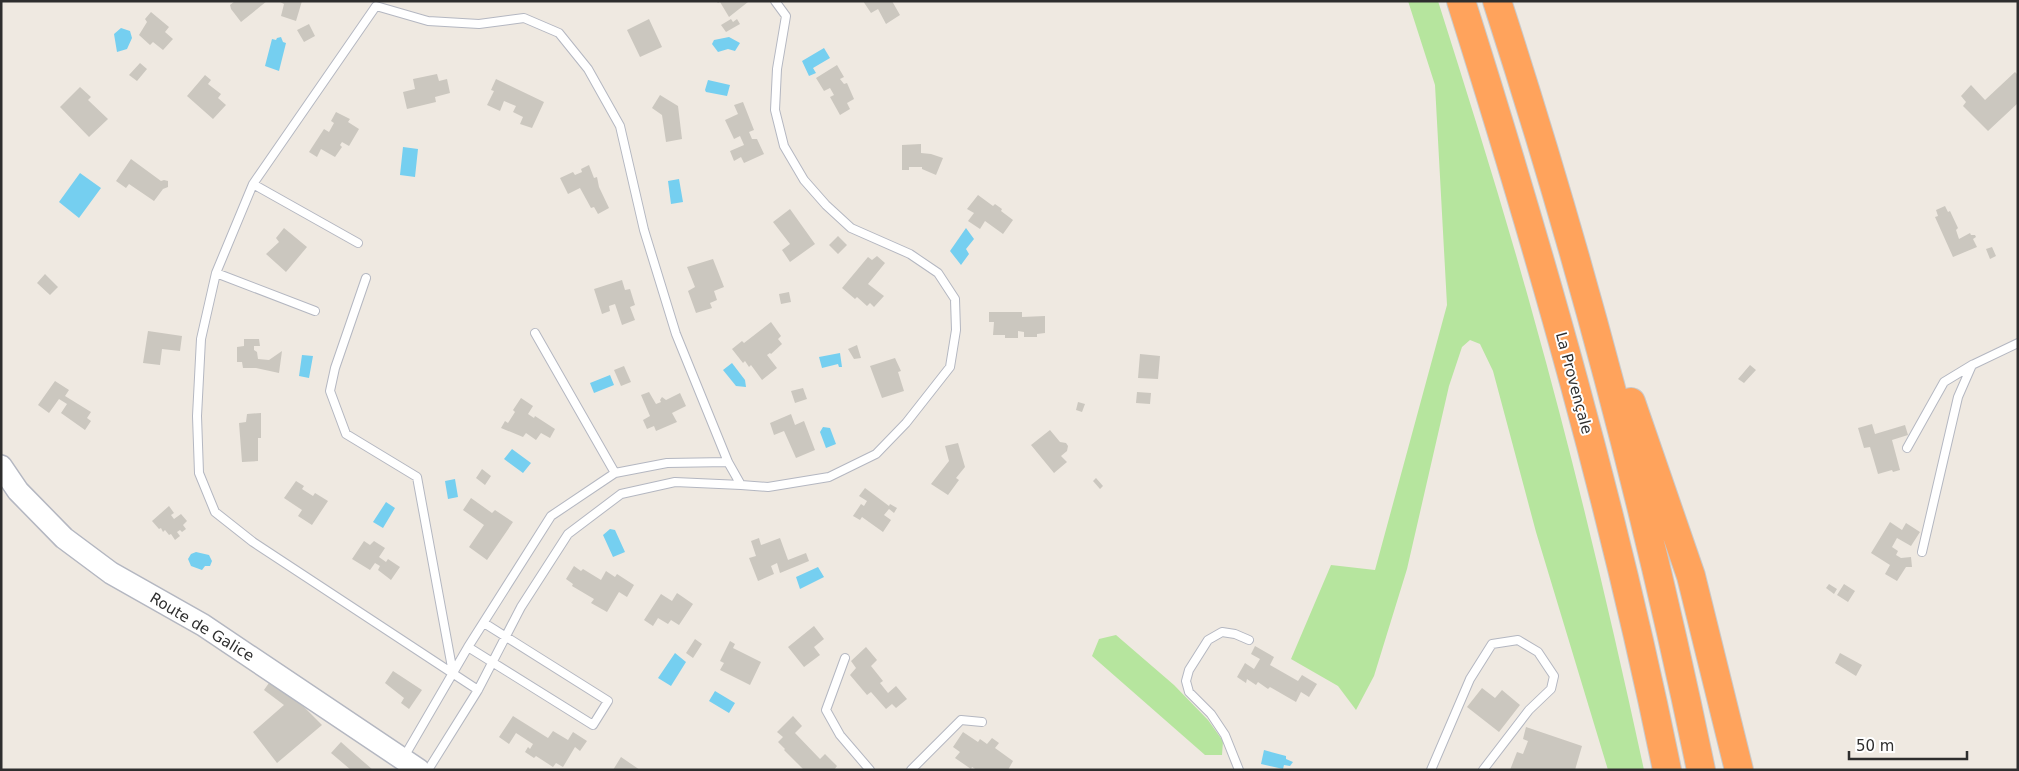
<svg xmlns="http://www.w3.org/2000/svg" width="2019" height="771" font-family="'DejaVu Sans',sans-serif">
	<rect width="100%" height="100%" fill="#efe9e1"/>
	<!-- green -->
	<path fill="#b6e59e" d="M1408 1H1438C1471 105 1504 210 1533 315 1575 465 1611 617 1644 770H1608L1536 532 1493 371 1480 344 1470 340 1462 347 1449 386 1407 569 1374 676 1356 710 1338 686 1291 659 1331 565 1375 570 1447 305 1435 85Z
		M1116 635 1174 685 1208 720 1223 741 1222 755H1205L1092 656 1099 639Z"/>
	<!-- water -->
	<path fill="#75cff0" d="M121 28 130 31 132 38 127 49 117 52 114 34Z
		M281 37 283 42 286 43 279 71 265 66 272 39 276 40 277 38Z
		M729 37 740 43 735 51 728 49 718 52 712 44 714 40Z
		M824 48 830 58 813 68 816 73 809 76 802 61Z
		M708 80 730 85 727 96 706 92 705 90Z
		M403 147 418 149 415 177 400 175Z
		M80 173 101 188 79 218 59 202Z
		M679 179 683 202 671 204 668 181Z
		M966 228 974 239 966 249 969 254 961 265 950 251Z
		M840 353 842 367H839L838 364 822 368 819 357Z
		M302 355 313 356 309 378 299 376Z
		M732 363 745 380 746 387 736 386 723 370Z
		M610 375 614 385 594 393 590 383Z
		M823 427 830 428 836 444 826 448 820 432Z
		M512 449 531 463 523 473 504 459Z
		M455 479 458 497 448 499 445 481Z
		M386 502 395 508 383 528 373 522Z
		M610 529 615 530 625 552 613 557 603 535Z
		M196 552 209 555 212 561 210 566H205L202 570 191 566 188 559 191 554Z
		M818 567 824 577 800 589 796 577Z
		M675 653 686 662 671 686 658 678Z
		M715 691 735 703 729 713 709 701Z
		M1264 750 1286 756V759L1293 762 1290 766 1284 765 1283 769 1261 764Z"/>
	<!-- building -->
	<path fill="#cbc7bf" d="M235 1H267L241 22 231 9 230 5Z
		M278 1H302L296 21 281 16 284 4Z
		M716 1H748V2L729 17 720 2 718 3Z
		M863 1H892L900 15 886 24 878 9 871 13Z
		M151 12 169 27 165 32 173 39 163 50 153 42 150 45 139 35 147 22 145 19Z
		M649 19 662 47 640 57 627 30Z
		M731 19 733 22 737 19 740 24 726 32 721 25Z
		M309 24 315 36 304 42 297 30Z
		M140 63 147 69 137 81 129 75Z
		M837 65 844 77 840 79 844 84 847 83 854 99 847 103 850 109 840 115 830 97 834 95 830 88 824 91 816 78Z
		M2015 72 2018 75V103L1988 131 1963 106 1966 102 1961 96 1971 85 1985 100Z
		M437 74 439 81 447 79 450 93 435 97 436 102 407 109 403 92 415 89 413 79Z
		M205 75 211 80 208 84 221 94 218 98 226 105 213 119 187 96Z
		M496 79 544 102 532 128 520 124 523 117 513 112 516 106 504 101 500 111 487 105 494 91 491 90Z
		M80 87 91 97 88 100 108 119 89 137 60 107Z
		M660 95 678 106 682 139 666 142 662 115 652 108Z
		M743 102 754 130 749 132 752 139H757L764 154 744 163 741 157 734 161 730 151 744 145 740 136 734 139 725 120 738 114 734 105Z
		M336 112 350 119 348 122 359 129 349 146 342 142 340 145 342 147 335 157 321 149 317 157 309 152 324 129 329 132 334 123 331 121Z
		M921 144V153L931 154 943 158 936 175 922 169V167H909V170H902V145Z
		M131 159 161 181 164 180 168 181V187L163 189 154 201 129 184 126 188 116 181Z
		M589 165 594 178 597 177 599 187 609 208 598 214 594 207 591 208 580 188 568 194 560 178 573 172 575 175 582 172 581 169Z
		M978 195 993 206 995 204 1002 209 1001 211 1013 220 1003 234 985 221 980 229 968 221 974 213 967 209Z
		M1945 206 1948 212 1950 211 1958 228 1956 230 1959 239 1970 233 1971 235H1975L1976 237 1973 239 1977 247 1953 257 1935 217 1938 216 1936 210Z
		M790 209 815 244 790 262 782 250 790 244 773 222Z
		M284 228 307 247 286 272 266 254 279 242 276 238Z
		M838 236 847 245 838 254 829 245Z
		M1992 247 1996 256 1990 259 1986 249Z
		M877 256 885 263 868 284 884 296 874 307 870 303 867 306 857 297 855 299 842 288 868 257 872 260Z
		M713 259 724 287 714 291 717 300 710 303 712 308 696 313 688 291 695 287 687 267Z
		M45 274 58 287 50 295 37 283Z
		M622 280 625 290 630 289 635 305 630 307 635 320 622 325 615 304 609 306 610 311 602 314 594 289Z
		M789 292 791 302 781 304 779 294Z
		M989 312H1022V317L1045 316V333L1037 334V337H1024V332L1018 331V338H1005V335H993L994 322H989Z
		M771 322 781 336 778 339 782 344 771 354 770 353 767 355 777 368 762 380 751 365 749 367 745 361 743 363 732 349 742 341 744 343Z
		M148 331 182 336 180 351 162 349 160 365 143 363Z
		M244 339H259L260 346H254V350L257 352 258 359 269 360 282 351 279 373 256 368H243L242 362H237V347L244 346Z
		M857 345 861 358 854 359 848 349Z
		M1140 354 1160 356 1158 379 1138 378Z
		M895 358 901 371 898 372 904 391 882 398 870 366Z
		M1750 365 1756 370 1744 383 1738 379Z
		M624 366 631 382 621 386 614 370Z
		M55 381 69 390 65 396 91 412 87 418 91 421 85 430 61 413 67 404 59 399 49 413 38 405Z
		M803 388 807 399 795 403 791 391Z
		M649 392 656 404 661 402 660 400 662 397 666 400 680 393 686 406 672 413 677 422 656 431 654 426 647 429 643 420 650 416 641 395Z
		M1137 392 1151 393 1150 404 1136 403Z
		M521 398 533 406 528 414 534 418 535 416 555 429 550 438 541 433 536 440 526 433 523 437 501 428 505 421 508 423 515 412 513 410Z
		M1078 402 1085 404 1082 412 1076 410Z
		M261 413V438H258V461L242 462 239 423 246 422 247 414Z
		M791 414 795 425 804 421 815 450 796 458 784 431 774 435 770 423Z
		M1872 424 1875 434 1905 425 1908 435 1892 440 1900 470 1893 472 1892 470 1878 474 1870 447 1864 448 1858 428Z
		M1050 430 1060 442 1066 443 1068 446 1067 451 1061 456 1067 462 1054 473 1031 445Z
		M958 443 965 467 956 478 959 480 948 495 931 484 949 461 945 446Z
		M482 469 491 476 485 485 476 478Z
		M1096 478 1103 486 1100 489 1093 481Z
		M296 481 304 486 302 489 313 496 315 493 328 501 312 525 298 516 302 510 284 498Z
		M865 488 889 506 890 504 897 508 894 513 889 509 884 515 891 520 883 532 862 517 860 520 853 516 861 504 864 506 867 501 859 496Z
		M471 498 492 513 495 510 513 522 487 560 469 547 484 525 463 510Z
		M169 506 174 513 171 515 174 519 181 514 187 521 183 525 186 529 182 532 180 530 177 532 180 536 175 540 171 534 169 535 165 530 163 532 161 528 159 529 152 521Z
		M1890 522 1902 530 1906 523 1920 532 1911 546 1897 538 1892 547 1898 551 1896 555 1901 558 1911 557 1912 567H1906L1897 581 1885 574 1890 565 1871 553Z
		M759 538 761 545 780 538 788 560 806 553 809 561 780 573 777 563 771 566 774 574 758 581 749 558 756 556 751 541Z
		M364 541 370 545 374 541 385 548 379 557 386 562 388 559 400 567 391 580 378 570 380 566 375 563 370 570 352 559Z
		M574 566 581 571 583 569 601 580 606 571 615 577 617 574 634 585 627 597 619 592 607 612 591 603 594 599 572 586 573 584 566 579Z
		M1829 584 1837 589 1834 594 1826 588Z
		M1844 584 1855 591 1848 602 1837 595Z
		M677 593 693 604 679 625 671 620 668 624 658 618 653 626 644 620 661 594 672 601Z
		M814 626 824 639 814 647 820 655 804 667 788 647Z
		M695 639 702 644 693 658 686 653Z
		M730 641 735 644 733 648 761 662 750 685 720 670 724 663 720 661Z
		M1255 646 1274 657 1270 665 1298 681 1302 675 1317 684 1309 697 1301 692 1296 702 1270 687 1268 689 1258 682 1256 685 1247 679 1246 683 1237 677 1245 663 1254 669 1260 659 1251 654Z
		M866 647 877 660 871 666 883 681 880 683 888 693 896 686 907 699 896 708 892 704 886 709 871 692 867 695 850 675 856 668 851 661Z
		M1840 653 1862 665 1856 676 1835 663Z
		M393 671 422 690 409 709 401 703 404 698 385 683Z
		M271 680 304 707 322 725 277 763 253 732 284 705 264 690Z
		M1482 688 1495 698 1502 690 1520 705 1499 732 1467 707Z
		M513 716 548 738 553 731 568 740 573 732 587 741 580 751 575 747 563 767 556 763 553 767 536 756 534 758 525 752 528 747 530 749 533 744 516 733 509 744 499 737Z
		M793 716 802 726 795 733 820 759 825 754 837 766 834 770H804L784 750 785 749 778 742 783 737 777 732Z
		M1526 727 1582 746 1575 770H1510L1517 752 1523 754 1528 741 1523 739Z
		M963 732 978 742 980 739 987 744 992 738 999 743 995 748 1013 761 1008 770H977L972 767 971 769 955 758 960 752 953 747Z
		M341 742 350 750 373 770H351L331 753Z
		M621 757 640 770H613Z"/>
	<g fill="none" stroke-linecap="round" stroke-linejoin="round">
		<!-- lane casing -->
		<g stroke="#b4b7c1" stroke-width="10">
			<path id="lane" d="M253 184 358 243
				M216 273 315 311
				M366 278 335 368 330 391 346 434 417 477 453 673
				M535 333 615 473
				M1907 448 1944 382 1972 365 2018 343
				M1922 552 1958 397 1972 365
				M468 647 593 725 608 701 484 623
				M845 658 826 710 840 735 870 770
				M478 690 253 542 215 512 199 473 197 416 201 339 216 273 253 184 376 6 428 21 479 24 524 18 559 33 588 69 620 126 644 230 676 334 728 462 741 485 768 487 829 477 876 454 906 423 950 367 956 330 955 299 938 273 910 254 851 228 826 205 804 180 784 146 775 110 777 69 786 16 775 1
				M404 757 468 647 551 516 615 473 667 463 728 462
				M428 770 478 690 521 607 568 534 621 494 675 482 741 485
				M911 770 961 720 982 722
				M1239 770 1225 735 1211 714 1189 692 1186 681 1189 670 1208 640 1222 632 1235 634 1249 640
				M1431 770 1470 679 1492 644 1518 640 1538 652 1554 676 1551 689 1529 710 1483 770"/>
		</g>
		<!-- secondary casing -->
		<g stroke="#b4b7c1" stroke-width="24">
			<path id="secondary" d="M1 466 18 491 64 538 111 573 203 625 419 770"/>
		</g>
		<!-- highway casing -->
		<g stroke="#c9c9c9" stroke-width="30">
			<path id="highway" d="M1461 1C1541 254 1614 510 1667 770
				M1497 1C1579 253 1647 510 1701 770
				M1631 402 1691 576 1739 770"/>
		</g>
		<!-- lane -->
		<use href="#lane" stroke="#fff" stroke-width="8"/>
		<!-- secondary -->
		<use href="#secondary" stroke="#fff" stroke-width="21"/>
		<!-- highway -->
		<use href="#highway" stroke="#ffa35c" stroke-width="28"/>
	</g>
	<g text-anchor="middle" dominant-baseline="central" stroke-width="4" stroke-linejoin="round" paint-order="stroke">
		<!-- street labels -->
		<g font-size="15" fill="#2e2e2e" stroke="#fff">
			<text transform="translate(1574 383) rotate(75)">La Provençale</text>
			<text transform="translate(202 627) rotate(31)">Route de Galice</text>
		</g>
	</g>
	<!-- border -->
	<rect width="2019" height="771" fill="none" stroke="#2e2e2e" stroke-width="5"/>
	<!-- scale -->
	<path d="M1849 751v8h118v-8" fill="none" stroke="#2e2e2e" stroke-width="2.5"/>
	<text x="1856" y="751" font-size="15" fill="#2e2e2e" stroke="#ffffff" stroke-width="4" paint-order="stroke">50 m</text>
</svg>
